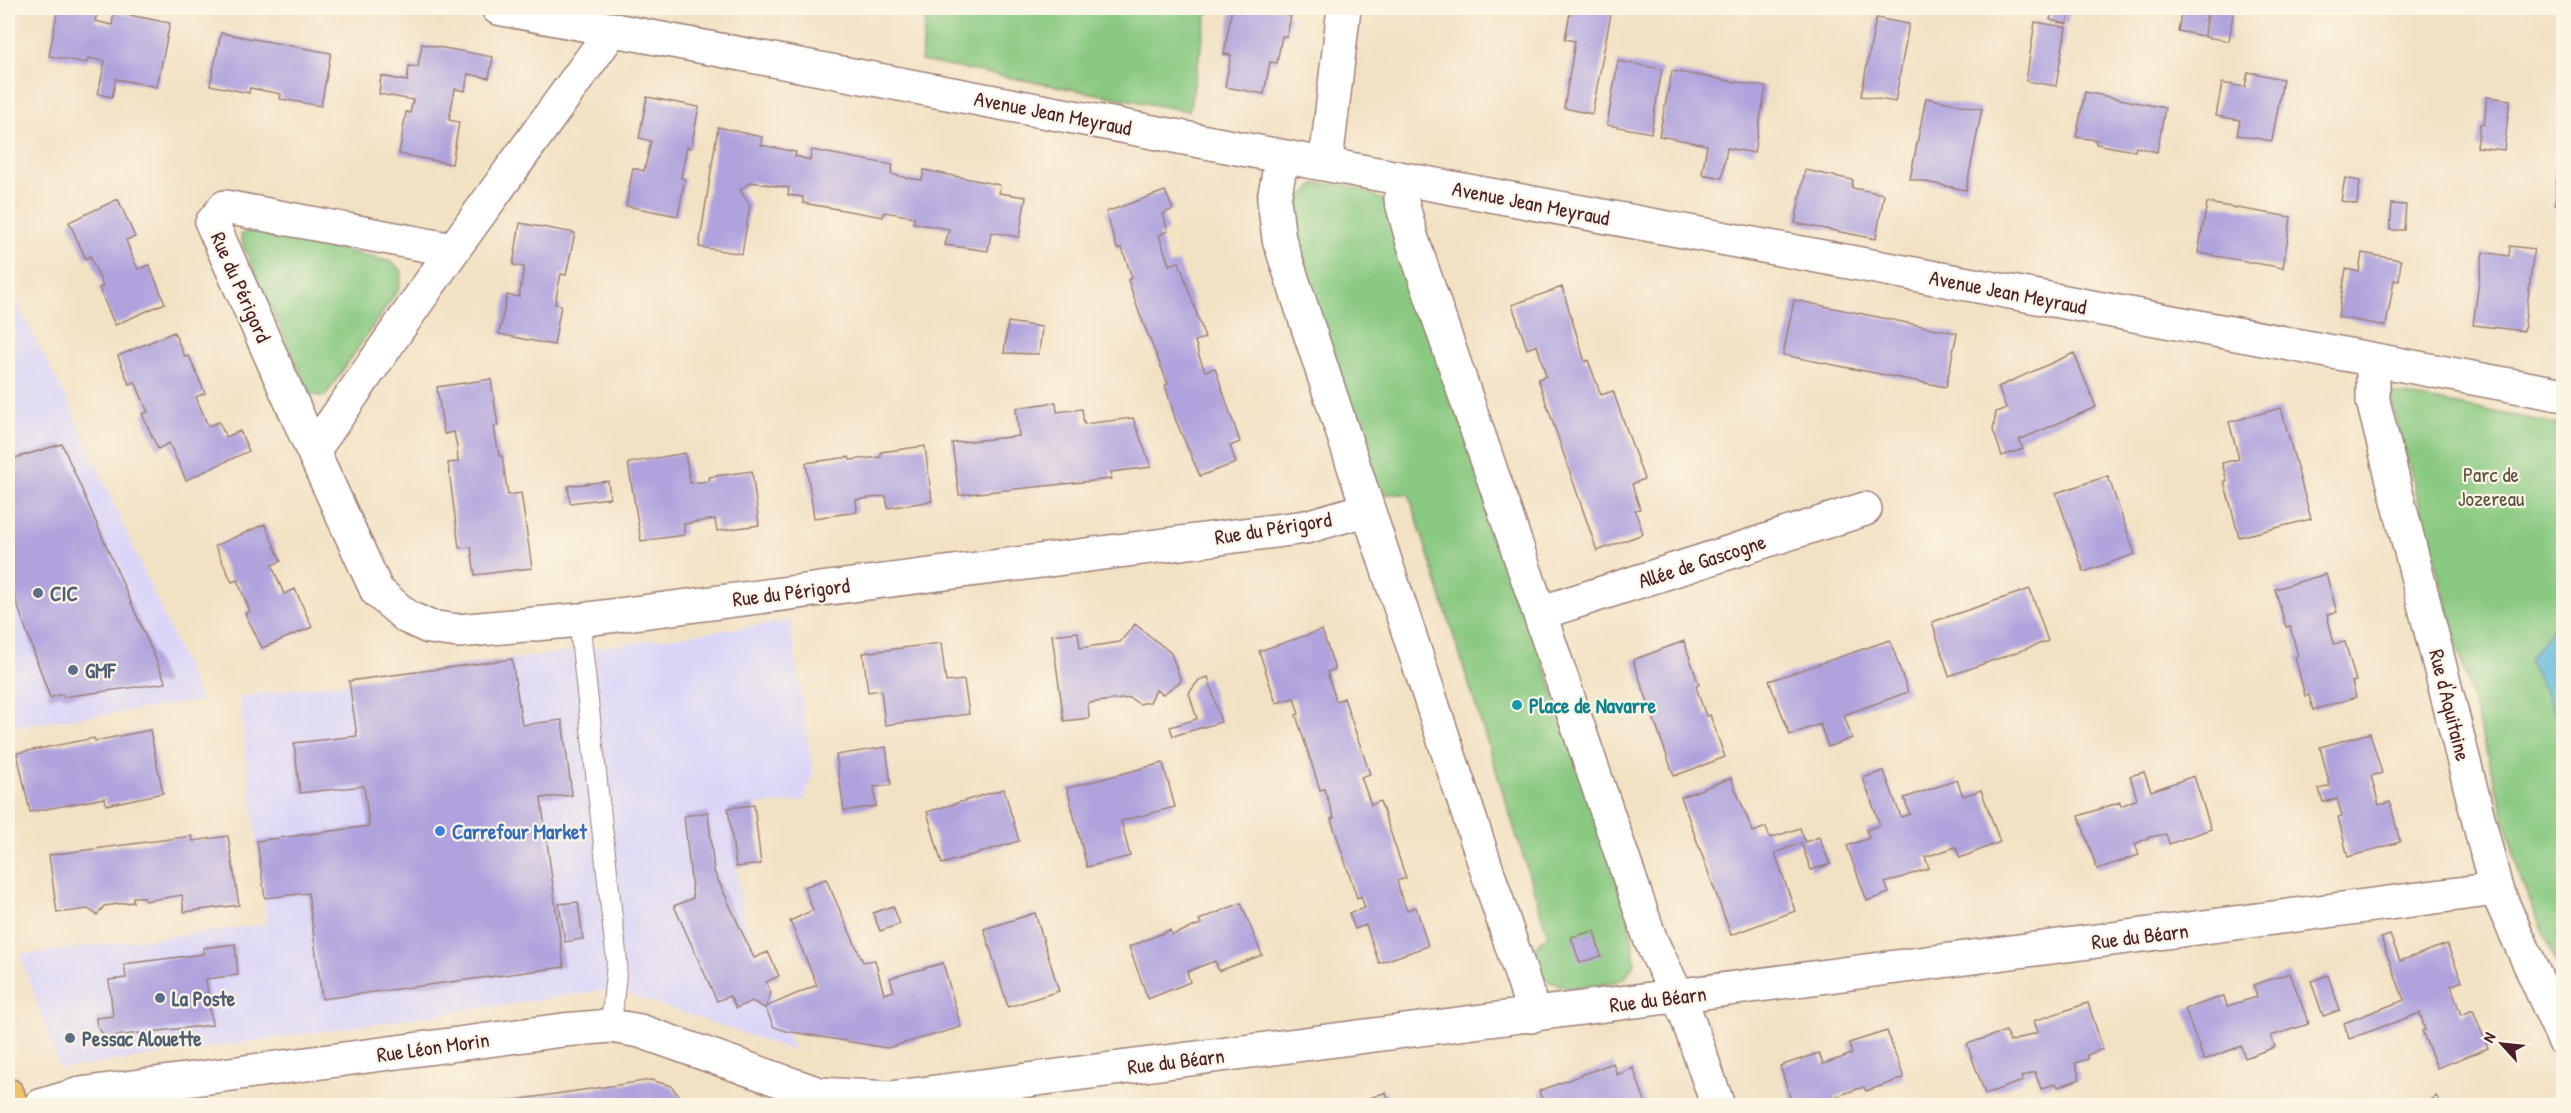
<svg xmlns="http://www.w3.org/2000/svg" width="2571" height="1113" font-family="'Patrick Hand',sans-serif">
	<rect width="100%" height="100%" fill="#fcf5e5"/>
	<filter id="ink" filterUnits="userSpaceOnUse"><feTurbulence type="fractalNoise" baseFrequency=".0167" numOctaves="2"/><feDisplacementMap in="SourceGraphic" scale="12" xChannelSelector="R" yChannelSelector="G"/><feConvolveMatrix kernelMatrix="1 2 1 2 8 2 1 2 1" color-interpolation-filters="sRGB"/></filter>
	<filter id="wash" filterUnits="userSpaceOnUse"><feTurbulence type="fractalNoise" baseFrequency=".008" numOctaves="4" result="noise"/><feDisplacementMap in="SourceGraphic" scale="24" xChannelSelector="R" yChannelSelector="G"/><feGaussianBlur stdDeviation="1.35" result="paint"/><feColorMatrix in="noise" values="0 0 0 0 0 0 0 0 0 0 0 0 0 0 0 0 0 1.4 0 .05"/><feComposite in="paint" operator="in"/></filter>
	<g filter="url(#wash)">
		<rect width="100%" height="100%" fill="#f2e2c4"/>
		<!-- built -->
		<path fill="#dbd6f7" d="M8 286 74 414 201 701 8 727Z
			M790 621 813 774 804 801 728 808 744 922 794 1051 620 991H599L60 1069 20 955 267 924 239 697Z"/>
		<!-- green -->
		<path fill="#89c981" stroke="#6a7456" stroke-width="1.5" d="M927 8H1208L1189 111 921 61Z
			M1316 184C1348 183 1361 187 1387 203L1629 915 1635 962 1625 978 1608 984 1569 988 1545 980 1528 953 1548 935 1409 494H1376L1290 225 1300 198Z
			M254 227 391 262 402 271 399 288 325 396 310 395 243 245 241 235Z
			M2389 392 2563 425V977L2521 880Z"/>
		<!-- water -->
		<path fill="#5eb9db" stroke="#546c83" stroke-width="1.5" d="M2563 612V728L2529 661Z"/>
		<g id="blocks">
			<!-- building -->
			<path fill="#afa2dd" d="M58 8H83L98 11 95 21 112 25 114 12 170 23 157 87 116 79 112 97 98 94 105 61 88 58 87 63 49 56Z
				M879 8H911V12Z
				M1232 8H1287L1285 15 1291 16 1287 36H1282L1277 63 1270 62 1264 94 1225 87 1231 55 1224 54Z
				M1571 8 1591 10V8H1612L1592 114 1564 108 1575 41 1565 39Z
				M2053 8H2070L2067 24 2050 20Z
				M2182 8H2207L2203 36 2178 31Z
				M2209 8H2234L2229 41 2205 37Z
				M1876 18 1909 24 1895 102 1861 96Z
				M2035 22 2066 27 2056 86 2026 81Z
				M221 33 331 53 321 106 280 99 281 94 250 88 249 93 210 85Z
				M422 44 493 57 489 78 468 74 465 91 455 89 449 120 459 122 452 164 399 154 406 112 410 113 413 100 379 94 381 76 407 81 409 66 418 67Z
				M1618 61 1662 69 1651 133 1607 125Z
				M1672 71 1766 87 1754 153 1727 148 1722 178 1702 174 1707 145 1659 136Z
				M2248 72 2283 79 2272 141 2237 135 2240 120 2216 116 2222 83 2245 87Z
				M2085 92 2165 108 2157 152 2136 147 2135 151 2117 148 2096 144V140L2076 137Z
				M647 97 699 107 691 148 687 147 684 162 681 178 685 179 678 216 626 206 633 168 644 171 648 154 651 141 639 138Z
				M2487 97 2510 100 2504 150 2477 147 2480 124H2484Z
				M1926 98 1982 109 1966 190 1910 179Z
				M718 127 762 137 761 145 796 152 795 156 810 160 812 150 893 165 891 174 907 178 922 180 924 170 1000 185 999 193 1026 197 1019 237 991 232 988 251 945 245 949 229 913 223 915 217 884 212 883 217 803 203V197L788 195 789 188 751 182 740 190 750 205 742 254 699 247Z
				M1805 170 1853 180 1852 188 1884 194 1876 239 1795 223Z
				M2557 175H2564V206L2555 205Z
				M2345 178 2360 181 2357 204 2341 201Z
				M1165 191 1173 209 1163 214 1168 231 1159 235 1169 265 1179 262 1205 338 1195 341 1199 356 1205 371 1215 368 1240 442 1230 446 1236 463 1200 476 1176 421 1165 385 1168 384 1140 315 1128 280 1132 278 1122 248 1117 249 1106 212Z
				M118 199 135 237 126 240 132 256 138 269 149 265 165 303 115 325 99 288 103 286 90 256 86 259 69 222Z
				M2207 203 2291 217 2283 268 2198 253Z
				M2392 204 2406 205 2404 230H2390Z
				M520 223 575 233 566 275 561 274 558 288 555 304 561 305 554 345 499 334 507 295 519 297 524 267 513 265Z
				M2510 246 2534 249 2524 331 2473 325 2483 252 2509 256Z
				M2362 253 2401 260 2399 281 2394 280 2386 326 2338 317 2346 269 2359 272Z
				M1562 287 1585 362 1588 360 1601 395 1613 391 1644 479 1632 484 1640 509 1635 510 1643 534 1597 551 1538 379 1546 376 1537 345 1527 349 1512 305Z
				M1794 300 1957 333 1946 387 1783 355Z
				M1008 322 1042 327 1039 354 1004 353Z
				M174 332 185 357 189 356 205 393 196 397 208 426 219 422 226 437 240 431 249 451 186 480 169 443 158 449 142 414 148 412 135 382 129 384 118 356Z
				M2074 353 2096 407 2019 440 2023 449 2002 456 1993 430 1996 412 2006 408 1998 387Z
				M491 379 498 426H494L499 456H502L508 495 521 493 532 568 475 575 471 547 459 548 448 463 458 462 457 447 454 432 444 434 437 387Z
				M1056 402 1057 412 1082 409 1084 424 1133 418 1151 467 1111 472V479L959 495 952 443 1019 436 1016 408Z
				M2281 408 2311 519 2239 537 2224 481H2227L2222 463 2239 459 2229 422Z
				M62 444 166 683 63 697 62 694 50 698 8 578V460Z
				M925 446 932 501 888 508 886 496 870 498 856 500 857 512 814 518 806 463 849 457 850 460 881 457V452Z
				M685 453 690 483 710 481 709 477 752 471 759 525 717 531 715 519 684 524V535L641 541 628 463Z
				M2108 476 2135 554 2084 572 2056 493Z
				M608 481 610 498 570 503 568 486Z
				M265 524 281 561 272 565 278 580 284 594 295 589 312 627 262 648 245 613 250 611 237 580 232 582 215 546Z
				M2326 574 2337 612 2327 615 2334 644 2345 642 2356 681 2352 682 2356 697 2313 710 2309 695 2305 696 2295 657 2298 656 2290 626 2286 627 2275 589Z
				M2030 589 2048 641 1949 676 1932 622Z
				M1135 624 1171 653 1181 681 1163 694 1156 690 1150 702 1139 704 1130 698 1088 703 1089 718 1064 721 1052 635 1078 632 1080 648 1120 642Z
				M1322 630 1335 669 1327 672 1336 701 1344 698 1370 774 1361 777 1371 805 1380 801 1406 878 1397 881 1401 896 1407 910 1416 907 1428 946 1379 963 1366 925 1355 929 1349 913 1365 908 1361 896 1357 898 1331 819 1334 818 1329 803 1324 789 1320 790 1296 715 1299 714 1294 698 1276 703 1259 651Z
				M1890 640 1908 692 1844 715 1852 738 1828 747 1820 724 1790 735 1769 681Z
				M1684 641 1699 685 1696 686 1700 699 1706 716 1710 715 1725 757 1674 776 1633 660Z
				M941 643 946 682 964 680 969 714 885 725 881 690 868 692 863 653Z
				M512 659 522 725 562 720 572 795 541 798 564 967 322 999 308 893 265 898 257 841 369 826 364 786 300 793 294 743 357 736 349 681Z
				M1208 677 1221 722 1173 736 1170 727 1197 719 1189 693 1199 680Z
				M150 730 163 793 106 805 105 798 30 812 17 753 94 738 95 741Z
				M2370 733 2382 773 2371 776 2379 805 2390 802 2400 842 2348 857 2338 817 2342 816 2337 799 2323 802 2319 789 2330 786 2320 747Z
				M886 747 891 785 874 787 876 806 844 811 836 755Z
				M1163 763 1175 807 1121 821 1130 856 1087 867 1067 788Z
				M1884 771 1901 817 1910 814 1904 798 1919 793 1957 780 1963 796 1981 790 2000 842 1960 858 1956 847 1925 857 1929 868 1885 883 1889 893 1867 901 1847 846 1869 838 1866 830 1880 825 1863 778Z
				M2144 772 2151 791 2194 776 2211 829 2169 844 2166 834 2150 837 2135 844 2139 855 2097 869 2079 816 2120 802 2121 806 2137 799 2130 776Z
				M1731 778 1753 832 1766 827 1770 838 1800 828 1805 842 1819 837 1830 864 1811 870 1801 843 1775 853 1795 911 1731 935 1681 797Z
				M1004 789 1019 841 942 864 927 812Z
				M754 805 761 864 736 867 728 808Z
				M708 812 714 871 754 958 768 952 779 976 766 982 771 993 766 1007 817 985 790 921 813 910 804 887 826 879 863 962 875 960 884 994 894 991 890 978 943 963 961 1027 887 1048 786 1031 774 1027 766 1009 752 1001 736 1008 730 996 717 1001 674 906 693 898 684 816Z
				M192 836 193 841 228 836 239 905 184 912 182 895 145 901 144 897H133V902L104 906 97 915 88 909 57 913 49 855Z
				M578 902 583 939 565 942 559 904Z
				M1241 903 1262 955 1219 971 1215 961 1204 965 1187 972 1190 982 1148 999 1129 947 1170 930 1172 935 1201 924 1199 920Z
				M893 906 900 924 880 931 873 913Z
				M1035 913 1059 991 1008 1007 984 929Z
				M1594 931 1601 956 1580 963 1571 937Z
				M2390 935 2400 961 2447 944 2462 981 2451 986 2461 1015 2473 1010 2488 1048 2437 1068 2422 1031 2425 1030 2420 1013 2349 1039 2344 1023 2404 1000 2381 938Z
				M235 944 238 975 206 979 212 1025 105 1037 97 1026 96 1018 113 1016 109 980 126 978 124 964 203 954V948Z
				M2290 973 2309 1024 2271 1036 2275 1047 2245 1058 2241 1046 2204 1060 2185 1009 2224 996 2227 1006 2257 997 2253 985Z
				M2328 975 2340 1010 2323 1016 2311 981Z
				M2088 1003 2103 1049 2087 1055 2088 1059 2075 1063 2080 1079 2058 1087 2056 1083 2041 1089 2035 1072 2021 1077 2023 1081 1985 1094 1967 1044 2006 1031 2010 1042 2038 1032 2034 1021Z
				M1887 1031 1904 1078 1866 1091 1864 1087 1834 1097 1835 1101 1823 1106H1793L1780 1066 1819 1053 1823 1064 1838 1059 1852 1054 1849 1043Z
				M1613 1063 1617 1075 1633 1068 1647 1106H1529L1542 1100 1539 1091Z
				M651 1080 671 1086 685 1103H693L694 1106H473Z
				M1386 1092 1391 1106H1351V1105Z
				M2436 1096 2444 1106H2425Z"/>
		</g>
	</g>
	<g filter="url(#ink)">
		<use href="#blocks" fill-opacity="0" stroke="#9e8078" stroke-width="1.5"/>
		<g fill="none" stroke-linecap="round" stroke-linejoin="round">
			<!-- lane casing -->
			<g stroke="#9e8078" stroke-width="22">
				<path id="lane" d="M579 620 617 962 611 1026"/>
			</g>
			<!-- street casing -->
			<g stroke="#9e8078" stroke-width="36">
				<path id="street" d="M498 8 1248 150 2564 395
					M613 29 453 250 313 451 377 591 407 617 429 627 458 631 579 620 1306 527 1368 509
					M1282 157 1274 199 1279 239 1528 995 1531 1016
					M1323 162 1328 145 1344 8
					M1405 179 1401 199 1412 239 1651 941 1686 1014 1718 1106
					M2373 360V401L2496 889 2564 1040
					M313 451 212 223 225 207 453 250
					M1540 613 1865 509
					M40 1106 80 1094 563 1030 611 1026 640 1031 819 1094 890 1098 2496 889"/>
			</g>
			<!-- primary casing -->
			<g stroke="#9e8078" stroke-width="36">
				<path id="primary" d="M8 1095 11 1106"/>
			</g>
			<!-- lane -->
			<use href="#lane" stroke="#fff" stroke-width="20"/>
			<!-- street -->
			<use href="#street" stroke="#fff" stroke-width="33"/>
			<!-- primary -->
			<use href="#primary" stroke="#f2c36a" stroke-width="33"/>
		</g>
	</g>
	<!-- markers -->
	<g fill="#5c6f8a" stroke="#fcf5e5" stroke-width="2">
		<circle cx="38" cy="593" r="6"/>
		<circle cx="73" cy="670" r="6"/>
		<circle cx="160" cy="998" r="6"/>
		<circle cx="70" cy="1038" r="6"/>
	</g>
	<circle fill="#0f9aa8" stroke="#fcf5e5" stroke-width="2" cx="1517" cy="705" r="6"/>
	<circle fill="#3f7fe0" stroke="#fcf5e5" stroke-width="2" cx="440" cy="831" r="6"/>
	<g text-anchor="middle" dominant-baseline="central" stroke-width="4.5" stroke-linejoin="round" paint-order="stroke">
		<!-- street labels -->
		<g font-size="21" fill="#4a1f2b" stroke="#fcf5e5">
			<text transform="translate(1053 113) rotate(11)">Avenue Jean Meyraud</text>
			<text transform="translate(1531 203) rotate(11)">Avenue Jean Meyraud</text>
			<text transform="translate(241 287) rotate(66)">Rue du Périgord</text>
			<text transform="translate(2008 292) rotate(11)">Avenue Jean Meyraud</text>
			<text transform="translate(1273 528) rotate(-9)">Rue du Périgord</text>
			<text transform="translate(1702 561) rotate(-18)">Allée de Gascogne</text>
			<text transform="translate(791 592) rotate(-7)">Rue du Périgord</text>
			<text transform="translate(2450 705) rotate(76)">Rue d'Aquitaine</text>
			<text transform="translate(2140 936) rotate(-7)">Rue du Béarn</text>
			<text transform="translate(1658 999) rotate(-7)">Rue du Béarn</text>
			<text transform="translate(433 1047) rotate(-8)">Rue Léon Morin</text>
			<text transform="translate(1176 1061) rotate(-7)">Rue du Béarn</text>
		</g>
		<!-- park labels -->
		<g font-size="21" fill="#5d5245" stroke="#fcf5e5">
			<text x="2491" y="474">Parc de<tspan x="2491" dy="24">Jozereau</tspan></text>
		</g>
		<!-- service labels -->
		<g font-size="21" font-weight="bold" fill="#4e5e75" stroke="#fcf5e5" text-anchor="start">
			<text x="50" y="593">CIC</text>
			<text x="85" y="670">GMF</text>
			<text x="172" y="998">La Poste</text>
			<text x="82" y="1038">Pessac Alouette</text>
		</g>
		<!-- culture labels -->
		<g font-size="21" font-weight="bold" fill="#0d838f" stroke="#fcf5e5" text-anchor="start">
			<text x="1529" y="705">Place de Navarre</text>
		</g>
		<!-- shop labels -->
		<g font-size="21" font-weight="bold" fill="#366cbe" stroke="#fcf5e5" text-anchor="start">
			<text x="452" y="831">Carrefour Market</text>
		</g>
	</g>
	<!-- margin -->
	<rect width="2571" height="1113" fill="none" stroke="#fcf5e5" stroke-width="30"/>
	<!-- north arrow -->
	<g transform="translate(2502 1044) rotate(297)" stroke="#fcf5e5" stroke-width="4.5" paint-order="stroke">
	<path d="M0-4.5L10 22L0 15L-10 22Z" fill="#4a1f2b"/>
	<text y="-9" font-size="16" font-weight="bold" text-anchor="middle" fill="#4a1f2b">N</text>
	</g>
</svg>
